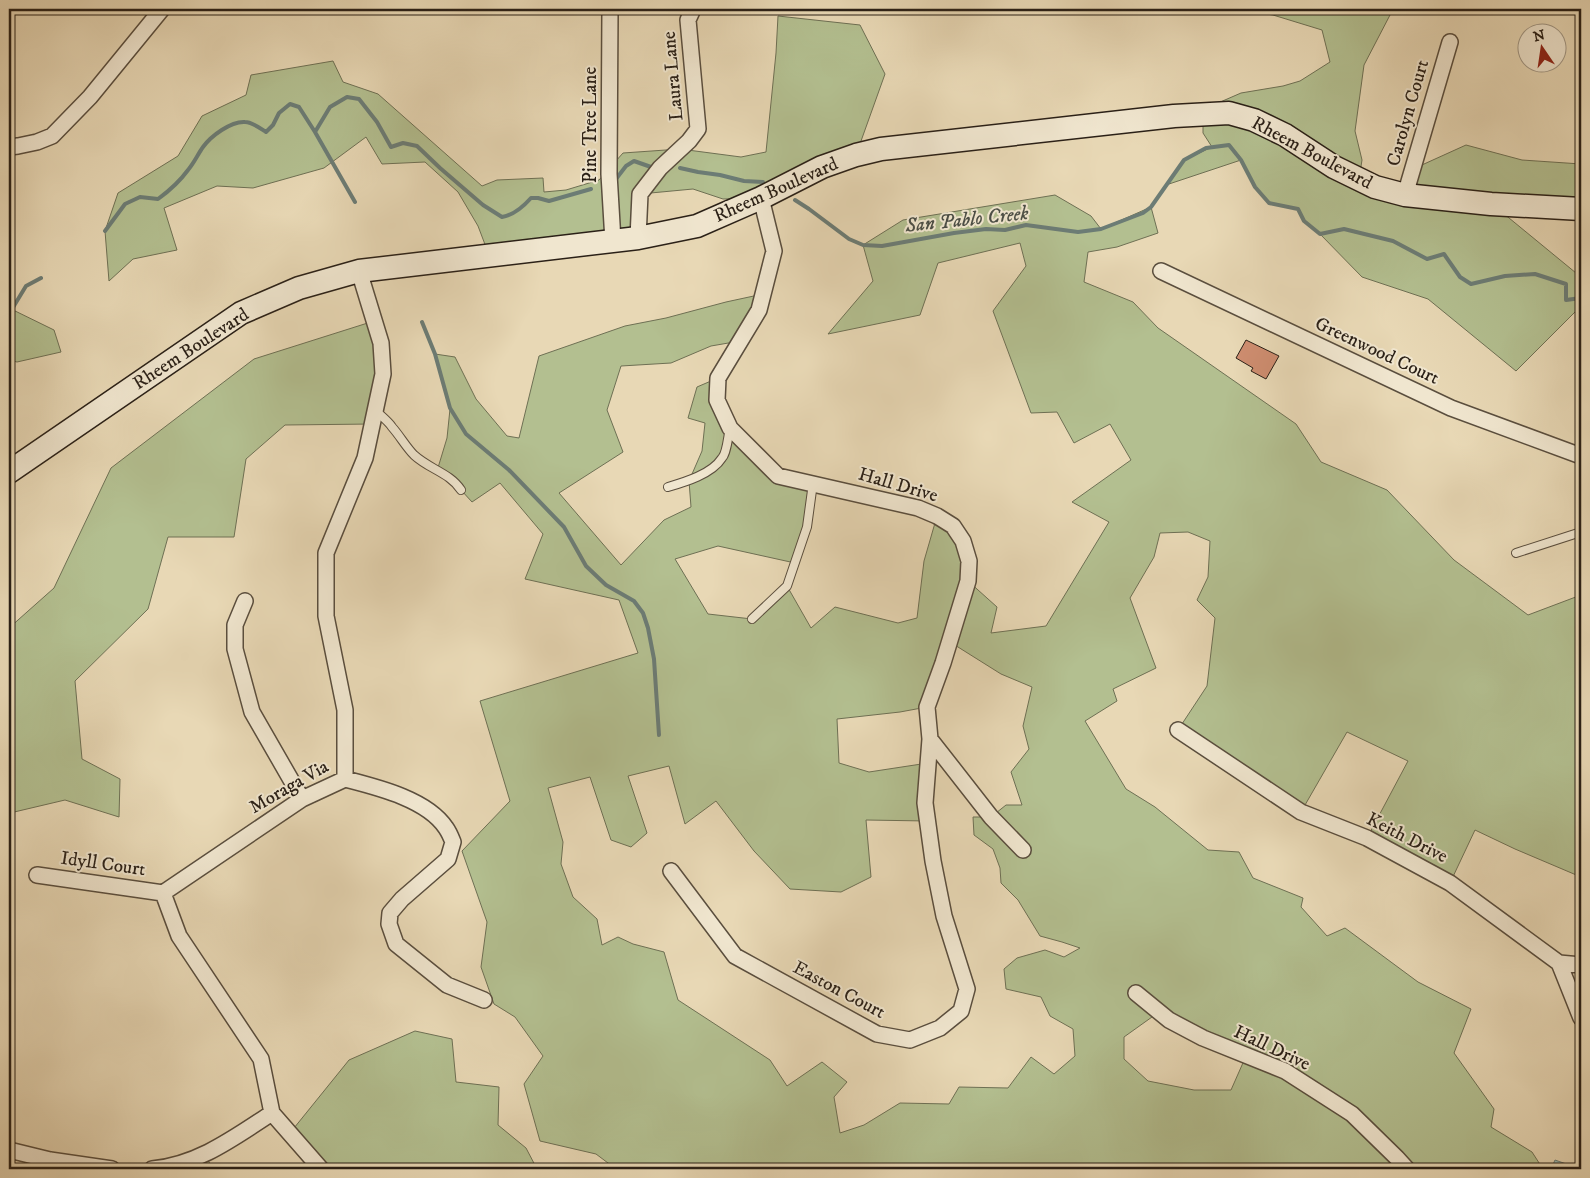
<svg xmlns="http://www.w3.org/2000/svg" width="1590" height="1178" font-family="'IM FELL DW Pica',serif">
	<rect width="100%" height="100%" fill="#e8d8b5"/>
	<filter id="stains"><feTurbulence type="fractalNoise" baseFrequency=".004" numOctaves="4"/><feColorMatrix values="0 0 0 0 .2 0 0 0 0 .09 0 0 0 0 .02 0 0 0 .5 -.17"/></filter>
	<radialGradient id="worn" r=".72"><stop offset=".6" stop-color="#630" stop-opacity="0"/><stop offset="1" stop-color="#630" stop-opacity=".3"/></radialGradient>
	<!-- green -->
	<path fill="#b3bf90" stroke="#6e7054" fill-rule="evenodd" d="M1233 9H1389L1390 15 1364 65 1355 131 1362 160 1359 179 1405 195 1413 169 1466 145 1522 160 1581 164V209L1492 204 1576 273 1581 274V306L1516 371 1428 299 1362 277 1320 234 1304 221 1298 209 1269 203 1255 187 1241 160 1166 185 1184 160 1212 147 1203 133V124L1218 103 1241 93 1283 86 1300 81 1330 62 1322 30 1273 15Z
		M778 16 860 25 885 74 856 155 761 198 723 199 693 189 640 194 638 238 489 255 478 226 458 192 425 162 382 164 366 137 324 168 253 188 217 186 164 208 177 250 133 259 109 281 105 231 118 193 178 156 202 116 246 95 251 75 333 61 343 82 378 94 482 186 497 180 543 178 544 192 566 190 599 180 623 153 680 149 741 157 766 152 776 53Z
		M1055 195 1091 216 1101 229 1151 207 1158 233 1117 247 1088 252 1084 282 1133 302 1158 328 1296 424 1321 462 1387 490 1454 560 1528 615 1581 595V877L1515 849 1475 830 1450 883 1367 838 1408 761 1347 732 1301 812 1178 730 1207 686 1215 618 1197 600 1208 577 1210 541 1188 532 1160 533 1154 557 1130 598 1156 668 1113 689 1117 701 1085 721 1126 789 1155 807 1208 850 1239 852 1253 878 1303 898 1301 907 1327 936 1345 928 1418 982 1471 1009 1454 1053 1494 1109 1491 1127 1532 1152 1543 1169H616L596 1154 540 1141 524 1084 543 1056 515 1017 494 1004 481 967 487 922 462 851 510 801 480 701 638 653 619 600 525 579 543 534 500 483 472 502 461 490 437 471 447 438 450 409 435 354 455 357 476 399 507 436 519 438 539 356 625 326 666 318 726 302 763 294 740 341 711 346 671 363 621 366 607 410 623 452 559 493 621 565 664 520 691 507 689 481 702 451 705 423 688 418 697 387 718 378 717 400 778 476 813 483 807 527 795 563 718 546 675 559 708 614 752 619 787 586 811 628 835 607 898 623 917 618 924 561 937 516 953 526 968 581 997 607 991 633 1046 626 1109 522 1072 502 1131 460 1110 424 1074 443 1057 412 1031 413 993 311 1026 266 1020 243 938 263 920 315 828 334 873 281 863 245 903 220ZM950 642 1001 674 1032 687 1023 726 1029 749 1011 772 1022 805H1006L991 817H973L974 835 993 849 1000 868 1001 883 1018 900 1040 936 1062 942 1080 948 1064 957 1045 950 1017 958 1004 969 1006 989 1041 997 1050 1016 1073 1029 1075 1056 1054 1074 1031 1057 1008 1088 959 1087 949 1104 900 1103 864 1125 840 1133 834 1097 847 1082 822 1062 787 1086 770 1060 678 1000 664 952 633 944 618 937 602 945 597 919 573 897 561 864 563 842 548 788 590 777 611 840 631 847 647 833 628 776 669 766 685 824 716 801 754 851 790 889 841 892 871 877 866 820 927 821 928 763 869 772 839 763 837 719 900 712 927 707ZM1159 1012 1246 1056 1231 1090H1194L1148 1081 1124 1059V1037Z
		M9 308 54 330 61 352 17 362 9 360Z
		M374 321 381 343 372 424 285 425 246 459 234 537H168L148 609 75 681 82 759 120 779 119 817 65 800 10 813 9 812V628L54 588 111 468 254 359Z
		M415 1031 452 1039 456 1082 499 1087 498 1125 526 1148 537 1169H320L290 1133 349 1060Z
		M205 1155 213 1169H167Z"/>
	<!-- water -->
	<path fill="#98b9b3" stroke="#6c7c75" d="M1555 1160 1572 1166 1571 1169H1551Z"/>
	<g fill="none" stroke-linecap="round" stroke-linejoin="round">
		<!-- stream -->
		<path stroke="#6c7c75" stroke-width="4" d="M315 132 355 202
			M680 168 698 172 720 175 744 181 763 182
			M616 179 626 166 634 161 651 167
			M795 200 809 209 849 239 863 245 882 246 954 233 986 229 1005 230 1026 225 1078 232 1101 229 1143 213 1151 207 1184 160 1206 148 1229 145 1241 160 1255 187 1269 203 1298 209 1304 221 1320 234 1344 229 1393 241 1427 259 1444 254 1460 277 1471 284 1505 276 1535 274 1566 284V300L1581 298
			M105 231 125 204 140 197 158 199C169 191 180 181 188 170 194 163 198 154 203 147 211 136 231 121 245 122 252 122 260 128 266 132L273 125 279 113 290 104 299 107 315 132 330 107 347 97 359 99 377 122 391 147 403 143 417 146 440 168 483 205 502 217C514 215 523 207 531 198H538L549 201 591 189
			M9 314 26 286 41 278
			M422 322 435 354 450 408 466 434 509 470 564 527 586 566 606 585 634 601 643 613 648 628 654 659 659 735"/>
	</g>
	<!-- building -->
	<path fill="#ce8d70" stroke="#2a2017" d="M1246 340 1279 356 1266 379 1251 371 1253 368 1236 358Z"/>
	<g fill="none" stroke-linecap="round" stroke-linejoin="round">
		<!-- lane casing -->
		<g stroke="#5a4e3e" stroke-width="10">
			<path id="lane" d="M375 410C381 416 388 421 392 427 400 436 406 447 414 455 429 469 450 473 461 490
				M668 487C685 482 712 474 722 458 727 453 728 436 730 428
				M1516 553 1581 532
				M752 619 787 586 807 527 813 483"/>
		</g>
		<!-- street casing -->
		<g stroke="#5a4e3e" stroke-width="18">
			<path id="street" d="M610 10 609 174 613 241
				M9 147 18 146 37 142 52 136 90 97 162 9
				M1405 195 1450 42
				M638 238 640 194 660 168 689 141 698 129 688 20 693 9
				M1161 271 1451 408 1581 456
				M245 601 235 625V649L252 712 302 799
				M1178 730 1301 812 1367 838 1450 883 1559 963 1581 1018
				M930 739 991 817 1023 850
				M345 779C376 787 427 799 446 828 449 832 451 837 453 842L448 859 402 899 390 913 389 924 396 944 447 985 484 1000
				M671 871 735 956 877 1034 910 1040 940 1028 961 1011 967 989 944 916 933 861 925 803 930 739 927 707 943 663 968 581 969 561 963 541 953 526 937 516 918 508 778 476 730 428 717 400 718 378 759 310 774 251 761 198
				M37 875 163 893
				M163 893 302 799 345 779V710L326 616V553L365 458 383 374 381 343 359 271
				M163 893 179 936 261 1059 272 1113 321 1169
				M1559 963 1581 965
				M1136 993 1169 1020 1203 1038 1285 1071 1352 1114 1397 1158 1407 1169
				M9 1150 50 1160 112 1169
				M152 1169C198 1165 235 1137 272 1113"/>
		</g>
		<!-- secondary casing -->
		<g stroke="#2a2017" stroke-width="25">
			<path id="secondary" d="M9 472 241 313 299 288 359 271 638 238 697 226 761 198 822 167 856 155 881 149 1174 116 1229 113 1254 120 1285 135 1334 167 1375 187 1405 195 1491 204 1581 209"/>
		</g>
		<!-- lane -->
		<use href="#lane" stroke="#f0e6cf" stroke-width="8"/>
		<!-- street -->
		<use href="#street" stroke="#f0e6cf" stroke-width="15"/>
		<!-- secondary -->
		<use href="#secondary" stroke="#f0e6cf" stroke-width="22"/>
	</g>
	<g text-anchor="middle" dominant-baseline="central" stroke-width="4" stroke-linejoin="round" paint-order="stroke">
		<!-- street labels -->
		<g font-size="19" fill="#2a2017" stroke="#f0e6cf">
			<text transform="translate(673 76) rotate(-95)">Laura Lane</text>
			<text transform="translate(1408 113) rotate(-74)">Carolyn Court</text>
			<text transform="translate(590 125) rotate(-90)">Pine Tree Lane</text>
			<text transform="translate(1312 153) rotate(28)">Rheem Boulevard</text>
			<text transform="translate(776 190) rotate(-24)">Rheem Boulevard</text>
			<text transform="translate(191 349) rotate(-33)">Rheem Boulevard</text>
			<text transform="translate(1377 351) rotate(25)">Greenwood Court</text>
			<text transform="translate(898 485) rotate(16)">Hall Drive</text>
			<text transform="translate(289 787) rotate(-30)">Moraga Via</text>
			<text transform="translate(1407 838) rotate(27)">Keith Drive</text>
			<text transform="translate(103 864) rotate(8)">Idyll Court</text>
			<text transform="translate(839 990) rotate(28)">Easton Court</text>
			<text transform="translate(1272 1048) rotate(25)">Hall Drive</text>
		</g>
		<!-- water labels -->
		<g font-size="20" font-style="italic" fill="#4b4e46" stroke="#f0e6cf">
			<text transform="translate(967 220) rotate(-6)">San Pablo Creek</text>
		</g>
	</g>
	<!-- margin -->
	<rect width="1590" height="1178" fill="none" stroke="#e8d8b5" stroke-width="30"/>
	<rect x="10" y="10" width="1570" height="1158" fill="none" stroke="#2a2017" stroke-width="2.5"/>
	<rect x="15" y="15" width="1560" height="1148" fill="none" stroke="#2a2017"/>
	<!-- north arrow -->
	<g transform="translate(1542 48) rotate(347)"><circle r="24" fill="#f0e6cf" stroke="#a19785"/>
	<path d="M0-4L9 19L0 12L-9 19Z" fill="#8f2418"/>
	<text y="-8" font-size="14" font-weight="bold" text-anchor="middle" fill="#2a2017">N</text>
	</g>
	<rect width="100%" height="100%" filter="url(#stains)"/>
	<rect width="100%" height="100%" fill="url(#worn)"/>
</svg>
